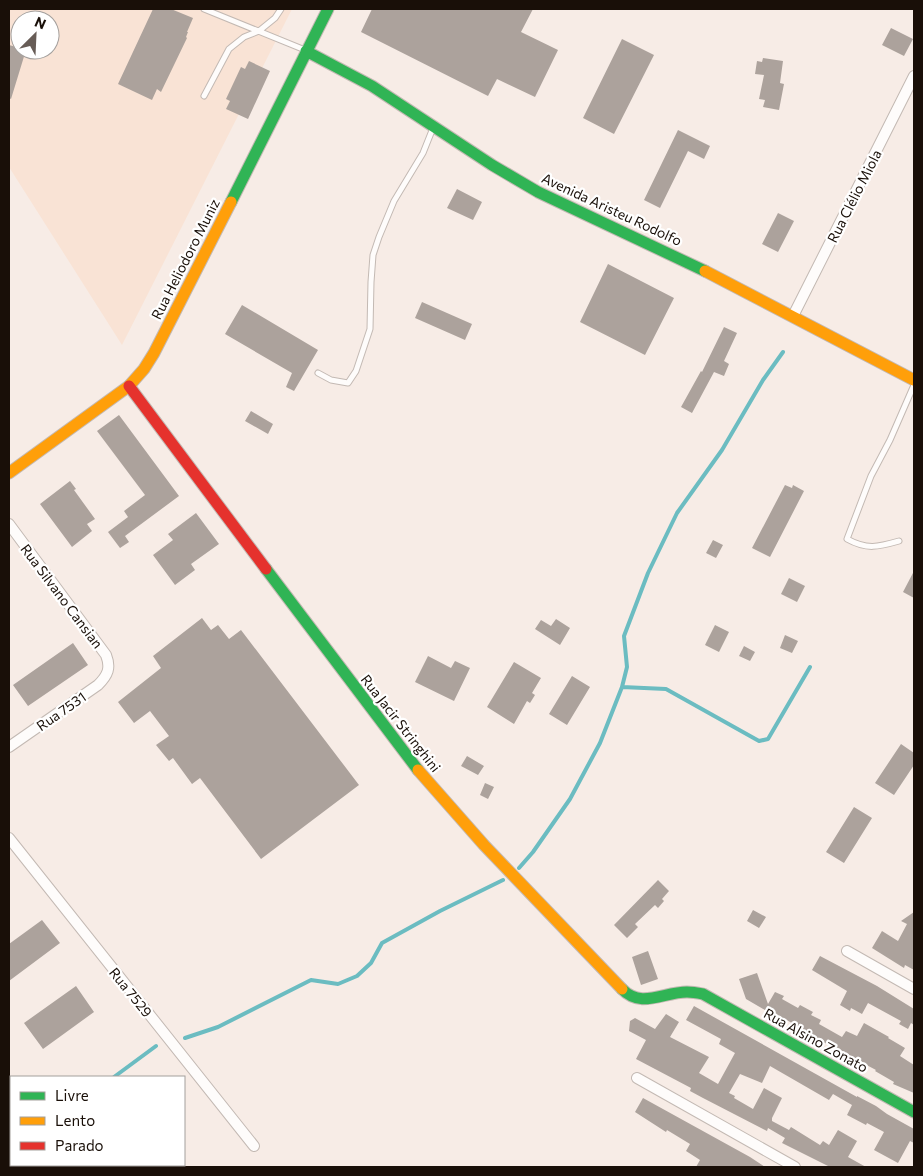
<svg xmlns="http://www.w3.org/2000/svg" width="923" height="1176" font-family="Commissioner,sans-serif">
	<rect width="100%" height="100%" fill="#f7ece6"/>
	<!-- built -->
	<path fill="#f9e3d5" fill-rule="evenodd" d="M9 9H292L122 345 9 167ZM20 20H50V50H20Z"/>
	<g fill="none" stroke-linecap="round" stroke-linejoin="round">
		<!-- stream -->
		<path stroke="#6bbcc1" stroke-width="4" d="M622 687 666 689 759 741 768 739 810 667
			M519 868 533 852 570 799 600 743 622 687 627 667 624 636 648 573 677 513 722 450 763 380 783 352
			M185 1038 218 1027 311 980 338 984 357 976 371 963 382 943 440 911 503 880
			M114 1077 156 1046
			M23 1165V1167"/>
	</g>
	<!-- building -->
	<path fill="#aca29c" d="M153 9H171L193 18 187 32H188L186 37 187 38 161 92 157 89 152 100 118 84Z
		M372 9H533L521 32 558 50 535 97 497 79 488 96 361 32Z
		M891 28 913 39 904 56 882 45Z
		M622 39 654 55 614 134 583 118Z
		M9 45 20 48V50H26L11 99 9 98Z
		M763 58 783 61 780 83 784 84 779 110 763 107 765 100 759 99 764 75 755 74 757 61 762 62Z
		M249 61 270 71 248 119 226 109 230 101 226 99 241 67 245 69Z
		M678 130 710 146 704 159 688 151 660 208 644 200Z
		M457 189 482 202 473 220 447 208Z
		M778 213 794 221 778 252 762 244Z
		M608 264 674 298 645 355 580 322Z
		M422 302 472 324 465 340 415 318Z
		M242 305 318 350 294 391 286 387 292 373 225 334Z
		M724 327 737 333 724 361 729 364 724 376 714 372 692 413 681 407 701 371 702 372Z
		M251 411 273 424 268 434 245 421Z
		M119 415 179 496 125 536 129 542 120 548 108 532 128 517 124 511 145 495 97 431Z
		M70 481 76 489 74 490 95 519 87 524 92 531 72 547 40 504Z
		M785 485 792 488 793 485 804 491 770 557 752 548Z
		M196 513 219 544 191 564 195 570 175 585 153 555 173 540 168 534Z
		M713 540 723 545 716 558 706 553Z
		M914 571V598L903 592Z
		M789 578 805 586 797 602 781 594Z
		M202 618 211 630 218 625 229 639 241 630 359 785 261 859 200 778 192 784 173 758 169 761 156 745 169 736 150 711 134 723 118 702 161 668 153 656Z
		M556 619 570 628 560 645 535 629 541 620 551 626Z
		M715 625 729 632 719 652 705 645Z
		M785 635 798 641 792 653 780 648Z
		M73 643 88 665 28 706 13 685Z
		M744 646 755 652 750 661 739 656Z
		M428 656 451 668 455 661 470 668 454 701 415 682Z
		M514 662 541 678 532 693 535 695 530 703 527 701 514 724 487 707Z
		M572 676 590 687 567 725 549 714Z
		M901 744 914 753V765L894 795 875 783Z
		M467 756 484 766 478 775 461 766Z
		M485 783 494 787 488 799 480 795Z
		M854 807 872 818 844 863 826 852Z
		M658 880 669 891 662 899 664 901 658 908 655 905 635 924 638 927 627 938 614 925Z
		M753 910 766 917 759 928 747 921Z
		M914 912V970L905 965 904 968 872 948 882 931 898 941 907 924 901 921Z
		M42 920 60 943 9 981V944Z
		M648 951 658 979 641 985 632 957Z
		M820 956 877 986 914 1009V1025L911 1023 908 1029 899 1024 901 1021 868 1003 862 1014 851 1008 850 1011 840 1005 847 991 812 970Z
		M757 973 768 1004 775 992 784 996 782 999 798 1008 800 1005 813 1012 811 1015 821 1020 819 1024 842 1037 846 1031 857 1036 864 1023 889 1037 888 1038 905 1048 900 1056 914 1065V1093L893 1084 894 1082 875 1071 876 1070 808 1034 798 1029 799 1027 783 1018 782 1020 746 999 739 979Z
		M76 986 94 1012 43 1049 24 1023Z
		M694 1006 857 1097V1096L876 1106 887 1114 914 1129V1143L910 1141 898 1163 874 1150 884 1132 867 1123 866 1125 847 1115 852 1105 833 1094 829 1100 770 1066 762 1083 740 1074 729 1093 735 1096 734 1098 753 1109 764 1088 782 1098 772 1118V1121L789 1130 791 1127 820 1145 823 1141 829 1145 838 1130 857 1141 848 1157 866 1167H830L782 1143 785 1138 768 1128 767 1131 703 1098 690 1091 691 1088 636 1059 646 1040 629 1031 630 1021 635 1018 655 1029 666 1014 679 1022 670 1037 709 1057 699 1073 718 1084 735 1053 719 1044 721 1039 686 1020Z
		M643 1098 750 1157 765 1167H696L700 1160 686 1151 690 1144 667 1130 666 1132 635 1112Z"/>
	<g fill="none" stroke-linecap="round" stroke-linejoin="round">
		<!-- lane casing -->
		<g stroke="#c3b9b3" stroke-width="7">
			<path id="lane" d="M204 9 305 50
				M204 96 229 49 244 37 259 31 275 18 281 9
				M318 373 331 380 348 383 356 371 370 329 371 282 373 255 379 237 394 201 423 153 433 128
				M899 541C878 547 867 550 847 539L871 476 890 440 914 385"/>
		</g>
		<!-- street casing -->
		<g stroke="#c3b9b3" stroke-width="12">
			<path id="street" d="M793 316 914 76
				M9 524 106 655C111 668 108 675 98 685L9 747
				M9 838 254 1146
				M847 951 914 989
				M637 1078 795 1167"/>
		</g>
		<!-- fast casing -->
		<g stroke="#c3b9b3" stroke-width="13">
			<path id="fast" d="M306 51 372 86 492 165 538 192 705 271
				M231 202 328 9
				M266 569 418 770
				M622 989C641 1009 663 992 687 992 692 992 698 993 703 994L914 1112"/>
		</g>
		<!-- slow casing -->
		<g stroke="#c3b9b3" stroke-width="13">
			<path id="slow" d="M705 271 914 380
				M9 473 129 386 144 369 154 353 231 202
				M418 770 484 845 622 989"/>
		</g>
		<!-- jam casing -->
		<g stroke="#c3b9b3" stroke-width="13">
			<path id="jam" d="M129 386 266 569"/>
		</g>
		<!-- lane -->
		<use href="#lane" stroke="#fefcfb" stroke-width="5"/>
		<!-- street -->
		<use href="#street" stroke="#fefcfb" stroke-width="10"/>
		<!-- fast -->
		<use href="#fast" stroke="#30b455" stroke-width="11"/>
		<!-- slow -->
		<use href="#slow" stroke="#ff9f0a" stroke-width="11"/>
		<!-- jam -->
		<use href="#jam" stroke="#e5322d" stroke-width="11"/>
	</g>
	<g text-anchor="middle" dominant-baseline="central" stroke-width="4.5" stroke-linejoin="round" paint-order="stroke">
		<!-- street labels -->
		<g font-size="14" fill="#190f08" stroke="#fff">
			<text transform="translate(854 196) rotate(-63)">Rua Clélio Miola</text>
			<text transform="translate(612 209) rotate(25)">Avenida Aristeu Rodolfo</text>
			<text transform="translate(185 259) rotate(-63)">Rua Heliodoro Muniz</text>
			<text transform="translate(62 596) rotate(53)">Rua Silvano Cansian</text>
			<text transform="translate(61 711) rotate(-35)">Rua 7531</text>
			<text transform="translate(401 723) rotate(52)">Rua Jacir Stringhini</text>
			<text transform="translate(131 992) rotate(51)">Rua 7529</text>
			<text transform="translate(816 1040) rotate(29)">Rua Alsino Zonato</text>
		</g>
	</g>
	<!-- border -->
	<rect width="923" height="1176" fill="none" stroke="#190f08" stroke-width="20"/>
	<!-- legend -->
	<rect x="10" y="1076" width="175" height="90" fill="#ffffff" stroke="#a39f9c"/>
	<rect x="20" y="1092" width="25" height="8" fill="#30b455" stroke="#a39f9c"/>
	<text x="55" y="1101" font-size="15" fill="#190f08">Livre</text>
	<rect x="20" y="1117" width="25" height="8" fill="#ff9f0a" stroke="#a39f9c"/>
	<text x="55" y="1126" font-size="15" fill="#190f08">Lento</text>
	<rect x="20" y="1142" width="25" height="8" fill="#e5322d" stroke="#a39f9c"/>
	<text x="55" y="1151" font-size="15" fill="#190f08">Parado</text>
	<!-- north arrow -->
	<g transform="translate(35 35) rotate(24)"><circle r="24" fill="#ffffff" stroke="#a39f9c"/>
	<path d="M0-4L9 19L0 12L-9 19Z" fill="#675c56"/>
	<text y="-8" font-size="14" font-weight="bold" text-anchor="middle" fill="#190f08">N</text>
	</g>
</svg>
